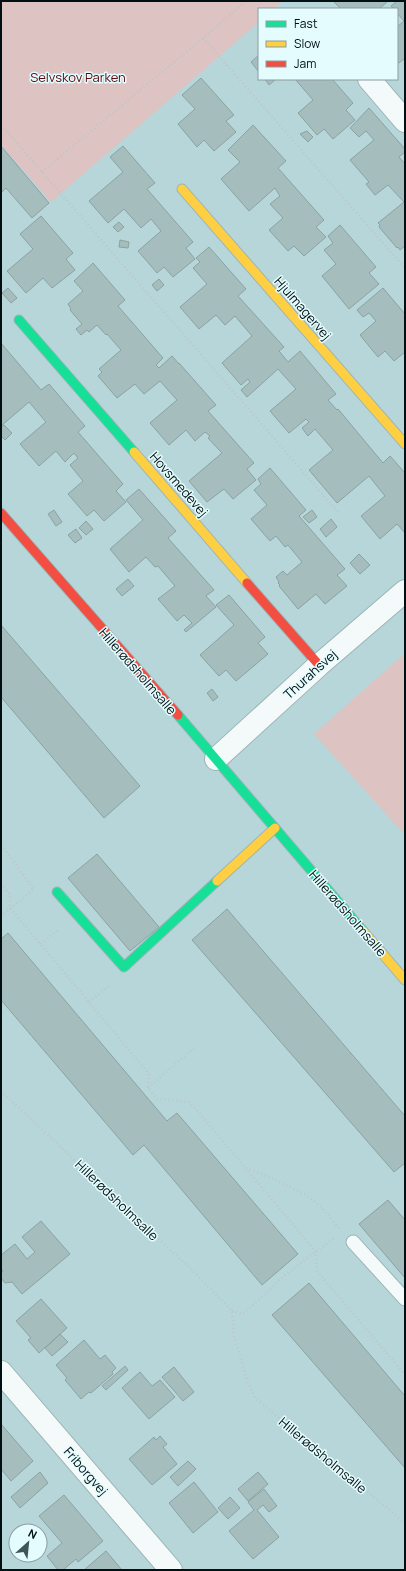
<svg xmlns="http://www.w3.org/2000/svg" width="406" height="1571" font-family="Manrope,sans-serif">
	<rect width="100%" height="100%" fill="#b7d6d9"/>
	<!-- green -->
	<path fill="#ddc3c1" d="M1 1H283L274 9H259V22L51 202 1 145Z
		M405 653V835L314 734Z"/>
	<!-- building -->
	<path fill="#a6bdbe" stroke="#8aa2a2" d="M333 1H388L379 9H341Z
		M397 1H405V58L399 63 397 61V27L404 21 397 13V9H394L391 6Z
		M259 55V72L251 62Z
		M201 78 234 115 226 121 236 132 214 151 204 140 197 147 178 124 195 109 182 95Z
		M265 79H276L269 85Z
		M295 79H332L353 103 346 110 355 120 333 139 324 129 317 135 298 113 313 100Z
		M369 108 405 149V152L399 157 405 164V246L400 250 398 247 397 248 379 227 380 225 378 223 404 202 388 185 375 195 366 184 369 182 350 160 374 140 366 131 359 137 350 128Z
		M253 125 286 161 278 168 324 220 316 227 326 237 304 256 294 246 288 251 269 230 283 218 270 204 280 196 275 188 249 211 221 179 240 162 228 150Z
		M307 131 313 137 308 142 300 134Z
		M1 146 49 203 32 218 6 188 1 193Z
		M123 146 155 183 147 189 193 242 186 248 195 259 173 277 164 267 157 273 138 251 161 231 151 219 141 228 124 209 108 223 89 201 123 172 110 157Z
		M41 216 73 253 66 259 75 270 52 288 43 278 26 293 7 271 33 249 20 234Z
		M119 222 124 227 118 232 113 227Z
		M340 225 376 267 369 273 379 284 349 309 322 276 336 264 324 250 333 243 328 236Z
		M120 240 129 242 128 248 119 247Z
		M209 247 246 289 238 296 284 347 279 351 288 362 300 351 336 394 328 400 337 410 338 409 383 463 390 456 405 473V533L397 524 380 539 361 516 385 496 369 476 337 503 309 470 333 450 315 429 308 436 302 428 309 422 306 419 289 433 270 411 296 389 278 369 247 397 241 390 250 382 248 379 241 385 222 363 252 336 235 316 225 325 216 315 199 329 180 307 207 284 193 268 200 262 196 258Z
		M93 263 125 300 118 306 163 358 156 365 159 368 172 356 179 364V363L216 405 208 411 254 463 247 469 256 480 233 499 224 489 207 502 189 481 222 453 208 438 210 436 205 432 195 441 186 430 169 445 150 423 177 400 160 381 144 394 135 384 117 398 98 376 102 372 99 369 121 350 107 334 106 335 97 325 89 332 87 330 81 335 76 329 82 324 70 310 71 309 68 304 83 291 74 281Z
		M159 279 164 285 157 291 152 285Z
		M8 288 17 298 11 303 2 293Z
		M383 288 405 314V352L394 361 385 351 378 357 360 335 376 321 369 313 363 317 357 310Z
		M1 343 41 390 49 384 85 426 78 432 123 484 116 491 126 502 104 521 94 510 87 516 68 494 83 481 70 465 78 458 74 453 65 462 56 451 39 466 20 444 46 422 29 402 1 426Z
		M4 425 12 433 5 440 1 436V427Z
		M270 468 306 510 299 516 345 569 337 575 347 586 325 604 316 594 298 609 279 586 280 585 278 583 279 582 276 577 283 571 287 575 302 562 288 545 285 547 276 536 270 541 251 519 267 505 254 490 261 484 258 479Z
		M139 489 176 531 168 538 214 590 206 596 216 607 186 632 184 630 192 623 184 615 177 621 158 599 175 586 158 566 155 567 146 557 129 572 110 549 143 520 126 500Z
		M54 510 62 522 56 526 48 514Z
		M312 510 317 517 309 523 303 517Z
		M331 519 337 527 326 537 320 529Z
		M86 521 93 529 86 535 79 528Z
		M76 529 82 538 75 543 68 535Z
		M359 554 370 565 360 574 350 563Z
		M128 579 134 586 122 596 116 589Z
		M229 595 265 637 258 643 268 654 236 681 226 670 219 676 200 655 234 625 216 605Z
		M1 625 140 786 104 818 1 697Z
		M212 689 218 697 213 701 207 693Z
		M97 854 159 927 130 951 68 878Z
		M227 909 405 1116V1163L394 1172 192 940Z
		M8 933 167 1121 177 1113 298 1254 262 1285 144 1145 133 1155 1 1000V939Z
		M388 1200 405 1220V1278L359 1224Z
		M41 1221 70 1254 22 1294 12 1282 5 1283 1 1278V1272L3 1271 1 1269V1255L15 1244 27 1259 35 1252 22 1237Z
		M309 1283 405 1396V1468L272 1315Z
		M41 1299 67 1328 39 1353 28 1340 31 1338 16 1321Z
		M60 1334 68 1342 52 1356 45 1348Z
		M84 1340 100 1359 105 1355 116 1368 112 1372 113 1374 91 1393 89 1392 81 1399 65 1380 67 1378 56 1365Z
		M125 1366 128 1370 106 1390 102 1386Z
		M174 1367 194 1392 183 1401 162 1377Z
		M140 1372 152 1386 160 1380 175 1397 149 1419 122 1388Z
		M1 1424 33 1461 11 1481 1 1469Z
		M160 1436 167 1444 163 1447 177 1464 152 1485 129 1459 154 1437 156 1440Z
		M188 1461 196 1469 178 1486 170 1477Z
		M40 1472 48 1483 20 1508 11 1497Z
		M258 1472 268 1484 248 1501 238 1489Z
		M194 1482 218 1512 193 1533 169 1503Z
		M264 1489 277 1506 269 1512 263 1505 257 1510 279 1537 253 1559 229 1531 254 1510 248 1502Z
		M64 1495 103 1541 78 1562 76 1559 63 1570H58L47 1556 62 1543 39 1516Z
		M230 1497 240 1508 228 1519 218 1508Z
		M106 1551 122 1570H84Z"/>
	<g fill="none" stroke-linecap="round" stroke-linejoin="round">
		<!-- lane casing -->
		<g stroke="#9bb4b6" stroke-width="15">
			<path id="lane" d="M353 1242 405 1299"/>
		</g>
		<!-- street casing -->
		<g stroke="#9bb4b6" stroke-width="24">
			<path id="street" d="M369 79 405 121
				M216 759 319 665 405 591
				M1 1372 171 1570"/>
		</g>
		<!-- fast casing -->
		<g stroke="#9bb4b6" stroke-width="11">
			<path id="fast" d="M19 320 134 452
				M178 715 363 931
				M57 892 124 967 217 881"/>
		</g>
		<!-- slow casing -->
		<g stroke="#9bb4b6" stroke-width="11">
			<path id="slow" d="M182 189 405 444
				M134 452 247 583
				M217 881 275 828
				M363 931 405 980"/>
		</g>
		<!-- jam casing -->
		<g stroke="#9bb4b6" stroke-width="11">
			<path id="jam" d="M1 513 178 715
				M247 583 319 665"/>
		</g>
		<!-- path -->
		<path stroke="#bdc6c7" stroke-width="2.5" stroke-dasharray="1 3" stroke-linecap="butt" d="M203 38 405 268
			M1 125 339 513
			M42 172 203 38 246 1
			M1 846 5 849 33 889
			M1 884 10 894V908L149 1074 148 1088 157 1099 190 1102 316 1252 317 1271 405 1375
			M1 916 33 890
			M41 944 59 929
			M89 1002 110 985
			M148 1088 194 1048
			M1 1091 194 1272 232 1311 234 1336 248 1382 255 1398 405 1523
			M246 1168 267 1176 306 1195 322 1208 340 1230
			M232 1311 242 1314 251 1307 285 1275 334 1238"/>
		<!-- lane -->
		<use href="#lane" stroke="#f4f9f9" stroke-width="13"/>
		<!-- street -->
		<use href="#street" stroke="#f4f9f9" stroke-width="22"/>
		<!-- fast -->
		<use href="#fast" stroke="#16e098" stroke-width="9"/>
		<!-- slow -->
		<use href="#slow" stroke="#ffcf43" stroke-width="9"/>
		<!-- jam -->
		<use href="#jam" stroke="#f24e42" stroke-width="9"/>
	</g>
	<g text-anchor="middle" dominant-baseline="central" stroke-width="3" stroke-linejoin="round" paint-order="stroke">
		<!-- park labels -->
		<g font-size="13" fill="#570a0f" stroke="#e5fcfe">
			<text x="78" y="77">Selvskov Parken</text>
		</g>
		<!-- street labels -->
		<g font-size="13" fill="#001012" stroke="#e5fcfe">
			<text transform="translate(303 308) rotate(49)">Hjulmagervej</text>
			<text transform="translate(179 484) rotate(49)">Hovsmedevej</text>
			<text transform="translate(138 671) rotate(49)">Hillerødsholmsalle</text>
			<text transform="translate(310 674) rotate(-42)">Thurahsvej</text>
			<text transform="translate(348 913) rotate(49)">Hillerødsholmsalle</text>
			<text transform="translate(117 1200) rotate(44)">Hillerødsholmsalle</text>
			<text transform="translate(323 1455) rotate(40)">Hillerødsholmsalle</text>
			<text transform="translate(86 1471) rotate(49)">Friborgvej</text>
		</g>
	</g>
	<!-- border -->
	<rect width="406" height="1571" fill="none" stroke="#001012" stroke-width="4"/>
	<!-- legend -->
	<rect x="258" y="8" width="140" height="72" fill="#e5fcfe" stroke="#899ea0"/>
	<rect x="266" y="21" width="20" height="6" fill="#16e098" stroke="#899ea0"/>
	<text x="294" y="28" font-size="12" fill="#001012">Fast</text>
	<rect x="266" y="41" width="20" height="6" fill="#ffcf43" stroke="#899ea0"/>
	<text x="294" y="48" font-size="12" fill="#001012">Slow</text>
	<rect x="266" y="61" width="20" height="6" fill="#f24e42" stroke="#899ea0"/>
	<text x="294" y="68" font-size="12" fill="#001012">Jam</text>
	<!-- north arrow -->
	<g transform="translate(28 1543) rotate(27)"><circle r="19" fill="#e5fcfe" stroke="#899ea0"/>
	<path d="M0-3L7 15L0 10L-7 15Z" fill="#405558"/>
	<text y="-6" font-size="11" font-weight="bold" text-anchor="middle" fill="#001012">N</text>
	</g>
</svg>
